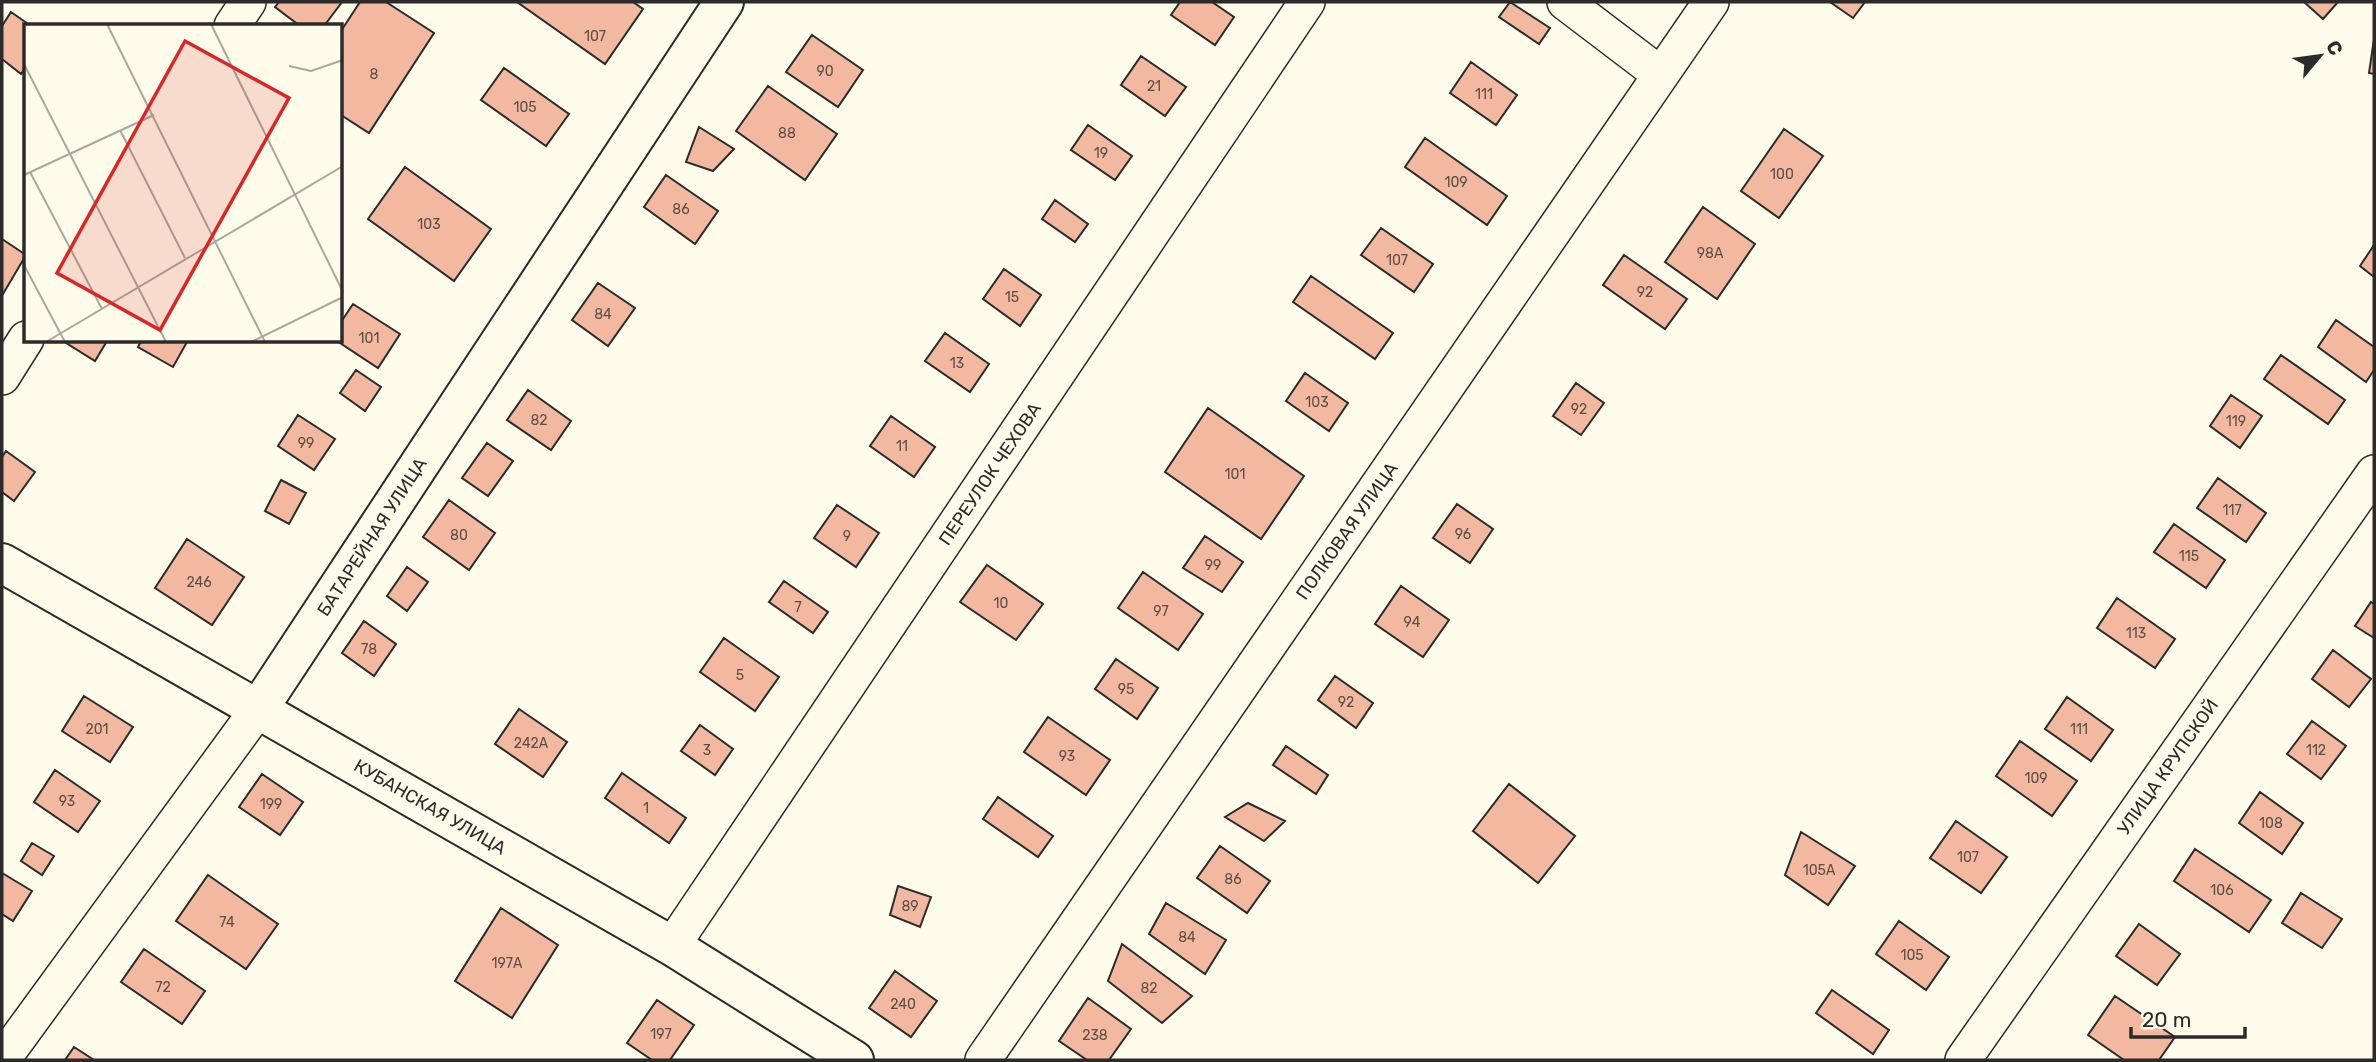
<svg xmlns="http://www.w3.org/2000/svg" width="2376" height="1062" font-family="Rubik,sans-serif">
	<rect width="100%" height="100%" fill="#fdfbea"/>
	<!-- building -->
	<path fill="#f2b8a0" stroke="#2b2b2b" stroke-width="2" d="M279 2H342L324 26H300L275 7Z
		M360 2H386L434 33 369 133 341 115V31Z
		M517 2H633L643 9 605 64Z
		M1180 2H1212L1234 17 1215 45 1171 15Z
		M1510 2 1550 28 1539 44 1499 17Z
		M1830 2H1865L1853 18Z
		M2304 2H2338L2323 19Z
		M11 12 31 26H26V66L21 74 2 59V26Z
		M812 35 863 70 838 107 786 72Z
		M2374 39V74L2369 73Z
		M1141 56 1186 87 1165 116 1121 85Z
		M1471 62 1517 95 1496 125 1450 93Z
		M504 68 569 114 546 146 481 100Z
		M768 86 837 134 805 180 736 131Z
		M1088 125 1132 156 1115 180 1071 150Z
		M699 127 734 149 713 171 686 162Z
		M1784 129 1823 156 1779 218 1741 191Z
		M1425 138 1507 196 1487 225 1405 167Z
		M405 167 491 229 454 281 368 219Z
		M666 175 718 211 695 244 644 207Z
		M1055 200 1088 224 1075 242 1042 219Z
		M1703 207 1755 244 1717 299 1665 262Z
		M1381 228 1433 264 1414 292 1361 255Z
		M2 239 26 255 3 294 2 293Z
		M2374 245V277L2360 266Z
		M1624 255 1687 299 1665 329 1603 285Z
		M1004 269 1041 295 1020 326 983 299Z
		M1311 276 1393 333 1375 359 1293 302Z
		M598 283 635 308 608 346 572 320Z
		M353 304 400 334 378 368 337 341H341V322Z
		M2336 320 2374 347V370L2366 382 2318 347Z
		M945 333 989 364 970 392 925 361Z
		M63 341H107L95 361Z
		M141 341H185L187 342 173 367 138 347Z
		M2281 355 2345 400 2328 424 2264 379Z
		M356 370 381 387 365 411 340 393Z
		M1305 373 1348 403 1329 431 1286 401Z
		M1576 383 1604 403 1581 435 1553 416Z
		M528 390 571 421 551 450 507 420Z
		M2231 395 2262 416 2240 448 2210 426Z
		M1208 408 1304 476 1261 539 1165 472Z
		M298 415 335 439 314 470 278 446Z
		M891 416 935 447 914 477 870 446Z
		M487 443 513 461 488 496 462 478Z
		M6 451 35 472 14 501 2 492V457Z
		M2218 478 2266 513 2246 542 2197 508Z
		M281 480 306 493 289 524 265 511Z
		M449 500 495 533 469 570 423 537Z
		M1457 504 1493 529 1470 563 1433 538Z
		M837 505 879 533 856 567 814 538Z
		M2174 524 2225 560 2206 588 2154 552Z
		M1205 536 1243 562 1222 592 1183 568Z
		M187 539 244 577 212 625 155 588Z
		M987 565 1043 604 1016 640 960 602Z
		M407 567 428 582 407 611 387 596Z
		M1143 572 1203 614 1178 650 1118 608Z
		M784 581 828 612 813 633 769 602Z
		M1401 586 1449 620 1423 657 1375 624Z
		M2117 598 2175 639 2155 668 2097 628Z
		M2371 602 2374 604V638L2355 626Z
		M364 621 396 644 374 676 342 653Z
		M724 638 779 677 755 711 700 672Z
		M2333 650 2371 679 2349 707 2312 679Z
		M1116 659 1158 688 1137 719 1095 689Z
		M1335 676 1373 703 1356 728 1318 700Z
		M84 696 133 727 110 762 62 731Z
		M2067 697 2113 730 2091 761 2045 729Z
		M519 709 567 742 543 777 495 744Z
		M1048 717 1110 760 1086 795 1024 752Z
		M2312 721 2346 746 2321 779 2287 754Z
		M700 725 733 749 715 775 681 751Z
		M2020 741 2077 781 2052 816 1996 776Z
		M1286 746 1328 775 1316 794 1273 765Z
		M55 770 100 801 78 832 34 802Z
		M622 773 686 818 669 843 605 798Z
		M262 774 303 802 280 835 239 807Z
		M1509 784 1575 836 1538 883 1473 831Z
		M2260 792 2303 823 2282 854 2239 823Z
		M998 797 1053 836 1038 857 983 819Z
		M1248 803 1285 821 1264 841 1225 817Z
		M1956 821 2007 857 1981 893 1930 858Z
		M1801 832 1855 866 1828 905 1785 875Z
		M32 843 54 856 42 875 21 861Z
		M1220 846 1270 881 1247 913 1197 878Z
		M2195 849 2271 900 2249 932 2174 881Z
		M2 873 32 891 13 921 2 914Z
		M208 875 278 924 246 969 176 921Z
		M898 886 931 897 920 927 890 915Z
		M2301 893 2342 919 2322 948 2282 923Z
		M1166 903 1226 940 1205 974 1149 934Z
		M501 908 558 945 512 1018 455 981Z
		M1899 921 1949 957 1926 990 1876 954Z
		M2139 924 2180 954 2157 985 2116 956Z
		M1122 944 1192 996 1162 1023 1108 981Z
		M144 949 205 991 182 1024 121 982Z
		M895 971 937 1001 911 1037 869 1008Z
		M1832 990 1889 1030 1873 1054 1816 1013Z
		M2115 996 2175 1037 2159 1060H2124L2088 1035Z
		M1088 998 1131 1029 1109 1060H1087L1059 1041Z
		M657 1000 694 1025 670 1060H652L627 1043Z
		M74 1047 94 1060H65Z"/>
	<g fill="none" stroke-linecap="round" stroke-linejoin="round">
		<!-- minor casing -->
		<g stroke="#2b2b2b" stroke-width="38">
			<path id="minor" d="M1565 2 1661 75
				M232 26 248 2
				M2 377 26 339
				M672 946 1307 2
				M2 1060 259 708
				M983 1060 1711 2
				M1963 1060 2374 473"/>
		</g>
		<!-- tertiary casing -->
		<g stroke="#2b2b2b" stroke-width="42">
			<path id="tertiary" d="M2 563 672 946 854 1060
				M259 708 724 2"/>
		</g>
		<!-- minor -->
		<use href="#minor" stroke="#fdfbea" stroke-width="35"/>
		<!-- tertiary -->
		<use href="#tertiary" stroke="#fdfbea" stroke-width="38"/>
	</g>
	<g text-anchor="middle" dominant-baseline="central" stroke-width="5" stroke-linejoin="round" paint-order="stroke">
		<!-- number labels -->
		<g font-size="14" fill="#5d4e48">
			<text x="595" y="36">107</text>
			<text x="825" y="71">90</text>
			<text x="374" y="74">8</text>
			<text x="1154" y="86">21</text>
			<text x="1484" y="94">111</text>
			<text x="525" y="107">105</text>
			<text x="787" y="133">88</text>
			<text x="1101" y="153">19</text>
			<text x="1782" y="174">100</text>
			<text x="1456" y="182">109</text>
			<text x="681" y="209">86</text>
			<text x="429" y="224">103</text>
			<text x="1710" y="253">98А</text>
			<text x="1397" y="260">107</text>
			<text x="1645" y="292">92</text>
			<text x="1012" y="297">15</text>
			<text x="603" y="314">84</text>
			<text x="369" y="338">101</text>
			<text x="957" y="363">13</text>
			<text x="1317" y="402">103</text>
			<text x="1579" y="409">92</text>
			<text x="539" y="420">82</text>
			<text x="2236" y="421">119</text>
			<text x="306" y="443">99</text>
			<text x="902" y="446">11</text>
			<text x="1235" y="474">101</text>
			<text x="2232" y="510">117</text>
			<text x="1463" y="534">96</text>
			<text x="459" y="535">80</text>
			<text x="847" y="536">9</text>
			<text x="2189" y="556">115</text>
			<text x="1213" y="565">99</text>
			<text x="199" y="582">246</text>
			<text x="1001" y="603">10</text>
			<text x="798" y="607">7</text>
			<text x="1161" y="611">97</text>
			<text x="1412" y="622">94</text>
			<text x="2136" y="633">113</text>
			<text x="369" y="649">78</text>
			<text x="740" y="675">5</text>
			<text x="1126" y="689">95</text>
			<text x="1346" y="702">92</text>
			<text x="97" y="729">201</text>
			<text x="2079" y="729">111</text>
			<text x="531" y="743">242А</text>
			<text x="707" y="750">3</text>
			<text x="2316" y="750">112</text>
			<text x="1067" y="756">93</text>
			<text x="2036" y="778">109</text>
			<text x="67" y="801">93</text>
			<text x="271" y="804">199</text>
			<text x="646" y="808">1</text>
			<text x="2271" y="823">108</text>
			<text x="1968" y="857">107</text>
			<text x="1819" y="870">105А</text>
			<text x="1233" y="879">86</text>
			<text x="2222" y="890">106</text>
			<text x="910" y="906">89</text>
			<text x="227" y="922">74</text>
			<text x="1187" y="937">84</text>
			<text x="1912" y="955">105</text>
			<text x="507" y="963">197А</text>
			<text x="163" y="987">72</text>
			<text x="1149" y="988">82</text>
			<text x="903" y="1004">240</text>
			<text x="661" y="1034">197</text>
			<text x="1095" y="1035">238</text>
		</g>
		<!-- street labels -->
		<g font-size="18" fill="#2b2b2b" stroke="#fdfbea">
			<text transform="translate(990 474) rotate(-56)">ПЕРЕУЛОК ЧЕХОВА</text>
			<text transform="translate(1347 531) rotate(-55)">ПОЛКОВАЯ УЛИЦА</text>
			<text transform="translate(372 537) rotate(-57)">БАТАРЕЙНАЯ УЛИЦА</text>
			<text transform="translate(2168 767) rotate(-55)">УЛИЦА КРУПСКОЙ</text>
			<text transform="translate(430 807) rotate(30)">КУБАНСКАЯ УЛИЦА</text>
		</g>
	</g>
	<!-- overview -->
	<g transform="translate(24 24)">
		<rect width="318" height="318" fill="#fdfbea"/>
		<path fill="none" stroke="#a9a89e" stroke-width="2" d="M83 0 241 318M187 0 319 268M0 40 142 318M265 42 287 47 319 36M96 106 161 234M6 148 78 285M0 151 130 91M0 241 41 318M22 318 319 142M227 318 319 273"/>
		<path fill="#d62828" fill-opacity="0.15" stroke="#d62828" stroke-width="3.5" d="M161 17 265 74 136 306 33 249Z"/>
		<rect width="318" height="318" fill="none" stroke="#2b2b2b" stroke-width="3.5"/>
	</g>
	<!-- border -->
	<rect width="2376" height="1062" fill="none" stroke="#2b2b2b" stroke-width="7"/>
	<!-- north arrow -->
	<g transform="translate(2320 56) rotate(61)" stroke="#fdfbea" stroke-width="5" paint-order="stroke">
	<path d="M0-5L12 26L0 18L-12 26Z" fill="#2b2b2b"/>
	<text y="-10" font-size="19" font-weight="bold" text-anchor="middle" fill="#2b2b2b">С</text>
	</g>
	<!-- scale -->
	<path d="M2131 1027v10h114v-10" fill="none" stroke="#2b2b2b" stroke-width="3.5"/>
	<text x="2142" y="1027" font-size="21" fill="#2b2b2b" stroke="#fdfbea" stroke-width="5" paint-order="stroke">20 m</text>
</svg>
